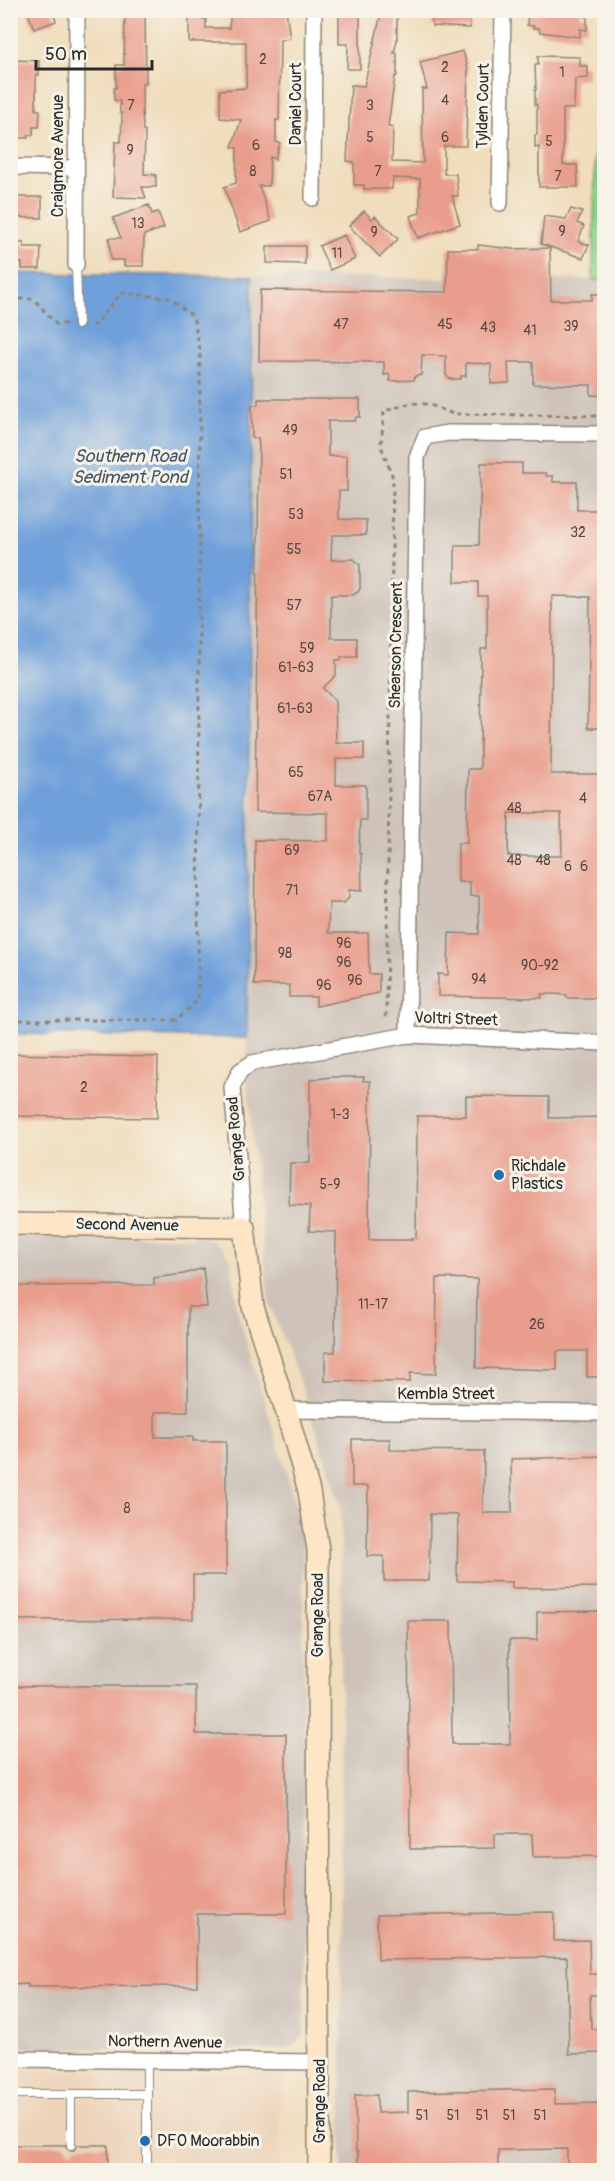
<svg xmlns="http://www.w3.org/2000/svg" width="615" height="2181" font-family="Pangolin,sans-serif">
	<rect width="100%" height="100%" fill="#f7f3e8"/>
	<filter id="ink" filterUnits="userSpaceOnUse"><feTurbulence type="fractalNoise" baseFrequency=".0167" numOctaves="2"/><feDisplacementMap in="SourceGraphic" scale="12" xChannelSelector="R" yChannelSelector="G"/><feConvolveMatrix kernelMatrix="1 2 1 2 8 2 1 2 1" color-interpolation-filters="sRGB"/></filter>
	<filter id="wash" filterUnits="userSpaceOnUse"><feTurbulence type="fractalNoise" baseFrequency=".008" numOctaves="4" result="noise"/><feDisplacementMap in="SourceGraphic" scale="24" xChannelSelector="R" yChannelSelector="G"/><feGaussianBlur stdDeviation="1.35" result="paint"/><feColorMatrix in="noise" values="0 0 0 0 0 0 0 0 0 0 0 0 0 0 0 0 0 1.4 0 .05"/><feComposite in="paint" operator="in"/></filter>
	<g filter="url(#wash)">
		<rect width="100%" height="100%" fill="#f0ddbc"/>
		<!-- built -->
		<path fill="#ecd3b9" d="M11 2070 284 2073 280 2112V2170H11Z"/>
		<!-- industrial -->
		<path fill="#cec2b9" d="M252 276 604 280V2170H342L341 1507 303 1390 269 1302 247 1082Z
			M11 1236 199 1237 211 1240 221 1247 231 1259 238 1314 294 1498 303 1537 304 2035 288 2050 11 2048Z"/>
		<!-- green -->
		<path fill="#8ed38c" stroke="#5c7f5c" stroke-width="1.5" d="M597 59H604V280H593Z"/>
		<!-- water -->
		<path fill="#70a0da" stroke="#4e6682" stroke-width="1.5" d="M11 273 252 276 247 1038 11 1034Z"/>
		<g id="blocks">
			<!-- building -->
			<path fill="#e99d8c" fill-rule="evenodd" d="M27 10H52L56 21 34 29Z
				M231 10H286L290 38 280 40 279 120H276V142L280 143 275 159 270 157 269 186H259L271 221 240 232 224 187 236 183 237 148 232 147 241 120 220 118V90L246 88V42H189V17H203V19H206V28H229Z
				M339 10H360V69H347L348 44H339Z
				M382 10H397V40L394 53H397V76H395L388 127H393L392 162 423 163 422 89H427L420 62 463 51 468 69 466 146H444V174H456L458 196H452L460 224 418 238 410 216 420 213V179L393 178 392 189H364V185H354V162L347 161 351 85 364 86Z
				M432 10H470V28L432 26Z
				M535 10H580V16H587V30L580 29V37L540 32 539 28H533L534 26 527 25 528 13H535Z
				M125 16H145L146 83H142V110L143 131H145L144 174 156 175V187H142L146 198 113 197 115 142H121L122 113H120V101L114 100V88H116V65H124Z
				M538 56 580 57V66H588V78L575 79 574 109H563V165H577L578 187H539V147L535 148V135H537V105H535V90H536L535 65H538Z
				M15 60 39 61V75H36V110H40L39 127H33V135H28V138H10V109H14Z
				M10 197H42V218L10 217Z
				M149 205 152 214 158 212 164 228 144 235 143 266H124V260H111L109 238H121L113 218Z
				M571 209 582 212 577 223 584 226 578 241 589 245 583 258 541 244 544 216 566 219Z
				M364 211 372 219 375 216 398 239 380 257 349 226Z
				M344 235 355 259 330 270 319 246Z
				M10 242 24 243V247H41L40 269H22V263H10Z
				M478 245 513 249 550 248 551 300H592V294H604V396L591 395V385L533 384V362H508L509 383 491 384V364L466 363V376H461V379H450L446 375V356L422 355 421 375 415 376 414 380 390 381 389 374 384 375V362L259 361 260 290 447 292 448 249H478Z
				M267 246H305V264L267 263Z
				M258 399H360V417H356L355 421H328V456H347V491H339V519L366 520V535H332L331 560 354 559 360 565V589L358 592 353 595H331V638H357V657H341V660H336V675L323 688 335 701 336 743H364V759H336V785H366V820H360L359 854H361L362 891 349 890V898L344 903H329L328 933H368L369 974H379V993L316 1006V997H289V985H254L255 840 328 841V813L255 812 259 446 258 438H252V405H258Z
				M481 463H522V473H546V476H553V482H577V510H604V728H588L590 597 552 596 551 774H604V995H600V998H567V995L554 994H541L542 998 438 996V974L448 975 449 933 479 934V896H470V882H458V843H467L468 769H480L481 649H487V596H478V582H455V545H479ZM509 813H561L562 856H508Z
				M10 1054 158 1057 157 1118 10 1116Z
				M331 1077H364L363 1081H370L369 1240H412L411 1238H416L417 1116H466V1096L549 1097V1118L604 1117V1377H587V1351H557V1370L476 1368 477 1279 437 1278 436 1374 410 1373V1382L325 1381V1352H335L336 1232 309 1231 310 1206 289 1205 290 1163H310V1080Z
				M203 1268 207 1307H188V1412H155V1437H193V1441H226V1575H193V1619L10 1620V1286L154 1285V1278L184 1274Z
				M352 1439H390V1450L484 1451 483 1513H512L511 1459 604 1456V1587L512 1588V1582L457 1581 458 1515 430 1514 429 1581H384V1556H367L368 1486H352Z
				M604 1611V1856L533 1857 532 1834H495V1848L410 1849 408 1621H451L452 1744H510L509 1640H537V1612Z
				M10 1686H196V1734H286V1914H197V1986L28 1987V1984L10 1985Z
				M554 1912V1941L589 1940 590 1974H603L604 1995H590L591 2029H604V2053L569 2054 567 1957 378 1960 377 1915Z
				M555 2089V2104L604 2103V2170H567V2149L498 2150V2170H358V2152H356L355 2095H377V2113L408 2112V2092Z
				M10 2145H65L70 2151 74 2150 77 2145H108V2170H10Z"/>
		</g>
	</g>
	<g filter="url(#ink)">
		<use href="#blocks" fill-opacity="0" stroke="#8e8474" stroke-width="1.5"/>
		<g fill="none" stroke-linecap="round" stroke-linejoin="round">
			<!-- service casing -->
			<g stroke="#8e8474" stroke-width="10">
				<path id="service" d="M76 265 78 325
					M147 2060V2170
					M10 2094H147
					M71 2094V2145"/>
			</g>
			<!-- minor casing -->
			<g stroke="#8e8474" stroke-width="18">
				<path id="minor" d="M10 167 76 168
					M313 198 314 10
					M500 203 503 10
					M76 265 77 10
					M408 1035 417 457 425 437 448 433 604 434
					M244 1227 232 1087 240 1071 252 1063 408 1035 604 1043
					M286 1410 604 1413
					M10 2059 320 2062"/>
			</g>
			<!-- secondary casing -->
			<g stroke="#8e8474" stroke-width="24">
				<path id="secondary" d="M10 1224 244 1227 253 1307 286 1410 309 1491 318 1550 319 2170"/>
			</g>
			<!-- path -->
			<path stroke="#8e8474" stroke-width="3" stroke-dasharray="4.5 4.5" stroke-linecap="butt" d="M604 10V22
				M10 299H34L56 324H66
				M386 1017 393 478 381 446 384 411 412 403 428 404 453 414 604 416
				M10 1020H176L198 1000 200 350 193 316 169 298 121 293 95 325H88"/>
			<!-- service -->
			<use href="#service" stroke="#fff" stroke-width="8"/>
			<!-- minor -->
			<use href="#minor" stroke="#fff" stroke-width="15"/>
			<!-- secondary -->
			<use href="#secondary" stroke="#fde5c5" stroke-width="21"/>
		</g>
	</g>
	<!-- markers -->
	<g fill="#1f6fb2" stroke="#f7f3e8" stroke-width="2">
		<circle cx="499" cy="1175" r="6"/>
		<circle cx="145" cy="2141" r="6"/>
	</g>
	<g text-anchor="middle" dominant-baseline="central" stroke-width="6" stroke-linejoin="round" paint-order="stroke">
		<!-- number labels -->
		<g font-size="14" fill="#5a4843">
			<text x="263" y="59">2</text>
			<text x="445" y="67">2</text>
			<text x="562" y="72">1</text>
			<text x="445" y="100">4</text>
			<text x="131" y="105">7</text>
			<text x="370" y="105">3</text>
			<text x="370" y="137">5</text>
			<text x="445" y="137">6</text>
			<text x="549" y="141">5</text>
			<text x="256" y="145">6</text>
			<text x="130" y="150">9</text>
			<text x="253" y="171">8</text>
			<text x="378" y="171">7</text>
			<text x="558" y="176">7</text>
			<text x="138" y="223">13</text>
			<text x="562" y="231">9</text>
			<text x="374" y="232">9</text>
			<text x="337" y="253">11</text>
			<text x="341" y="324">47</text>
			<text x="445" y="324">45</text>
			<text x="571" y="326">39</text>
			<text x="488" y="327">43</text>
			<text x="530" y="330">41</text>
			<text x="290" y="430">49</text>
			<text x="286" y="474">51</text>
			<text x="296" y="514">53</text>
			<text x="578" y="532">32</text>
			<text x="294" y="549">55</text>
			<text x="294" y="605">57</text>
			<text x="307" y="648">59</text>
			<text x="296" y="667">61-63</text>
			<text x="295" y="708">61-63</text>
			<text x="296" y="772">65</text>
			<text x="320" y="796">67A</text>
			<text x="583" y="798">4</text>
			<text x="514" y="808">48</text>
			<text x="292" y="850">69</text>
			<text x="514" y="860">48</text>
			<text x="543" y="860">48</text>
			<text x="568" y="866">6</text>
			<text x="584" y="866">6</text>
			<text x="292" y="890">71</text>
			<text x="344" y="943">96</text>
			<text x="285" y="953">98</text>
			<text x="344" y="962">96</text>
			<text x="540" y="965">90-92</text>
			<text x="479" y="979">94</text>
			<text x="355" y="980">96</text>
			<text x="324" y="985">96</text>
			<text x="84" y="1087">2</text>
			<text x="340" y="1114">1-3</text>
			<text x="330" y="1184">5-9</text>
			<text x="373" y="1304">11-17</text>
			<text x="537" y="1324">26</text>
			<text x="127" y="1508">8</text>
			<text x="422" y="2115">51</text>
			<text x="453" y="2115">51</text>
			<text x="482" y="2115">51</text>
			<text x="509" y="2115">51</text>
			<text x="540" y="2115">51</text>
		</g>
		<!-- street labels -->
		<g font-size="16" fill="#2b2b2b" stroke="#f7f3e8">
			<text transform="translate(296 104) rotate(-90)">Daniel Court</text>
			<text transform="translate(483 106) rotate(-89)">Tylden Court</text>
			<text transform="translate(58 156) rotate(-90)">Craigmore Avenue</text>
			<text transform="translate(396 645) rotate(-89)">Shearson Crescent</text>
			<text transform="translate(456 1019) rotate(2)">Voltri Street</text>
			<text transform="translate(236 1139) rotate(-95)">Grange Road</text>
			<text transform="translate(127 1225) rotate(1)">Second Avenue</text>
			<text x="446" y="1394">Kembla Street</text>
			<text transform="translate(318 1615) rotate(-90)">Grange Road</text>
			<text transform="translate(165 2042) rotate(1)">Northern Avenue</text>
			<text transform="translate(320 2101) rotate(-90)">Grange Road</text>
		</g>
		<!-- poi labels -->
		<g font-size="16" fill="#2b2b2b" stroke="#f7f3e8" text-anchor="start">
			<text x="511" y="1166">Richdale<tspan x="511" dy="18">Plastics</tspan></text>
			<text x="157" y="2141">DFO Moorabbin</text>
		</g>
		<!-- water labels -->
		<g font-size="18" font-style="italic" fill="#435468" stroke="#f7f3e8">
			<text x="130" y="456">Southern Road<tspan x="130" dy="21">Sediment Pond</tspan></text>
		</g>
	</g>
	<!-- margin -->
	<rect width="615" height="2181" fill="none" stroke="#f7f3e8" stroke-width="36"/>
	<!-- scale -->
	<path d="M36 60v9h116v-9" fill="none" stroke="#2b2b2b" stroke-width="3"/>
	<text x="45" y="60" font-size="18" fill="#2b2b2b" stroke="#f7f3e8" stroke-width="4.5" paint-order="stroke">50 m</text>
</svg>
